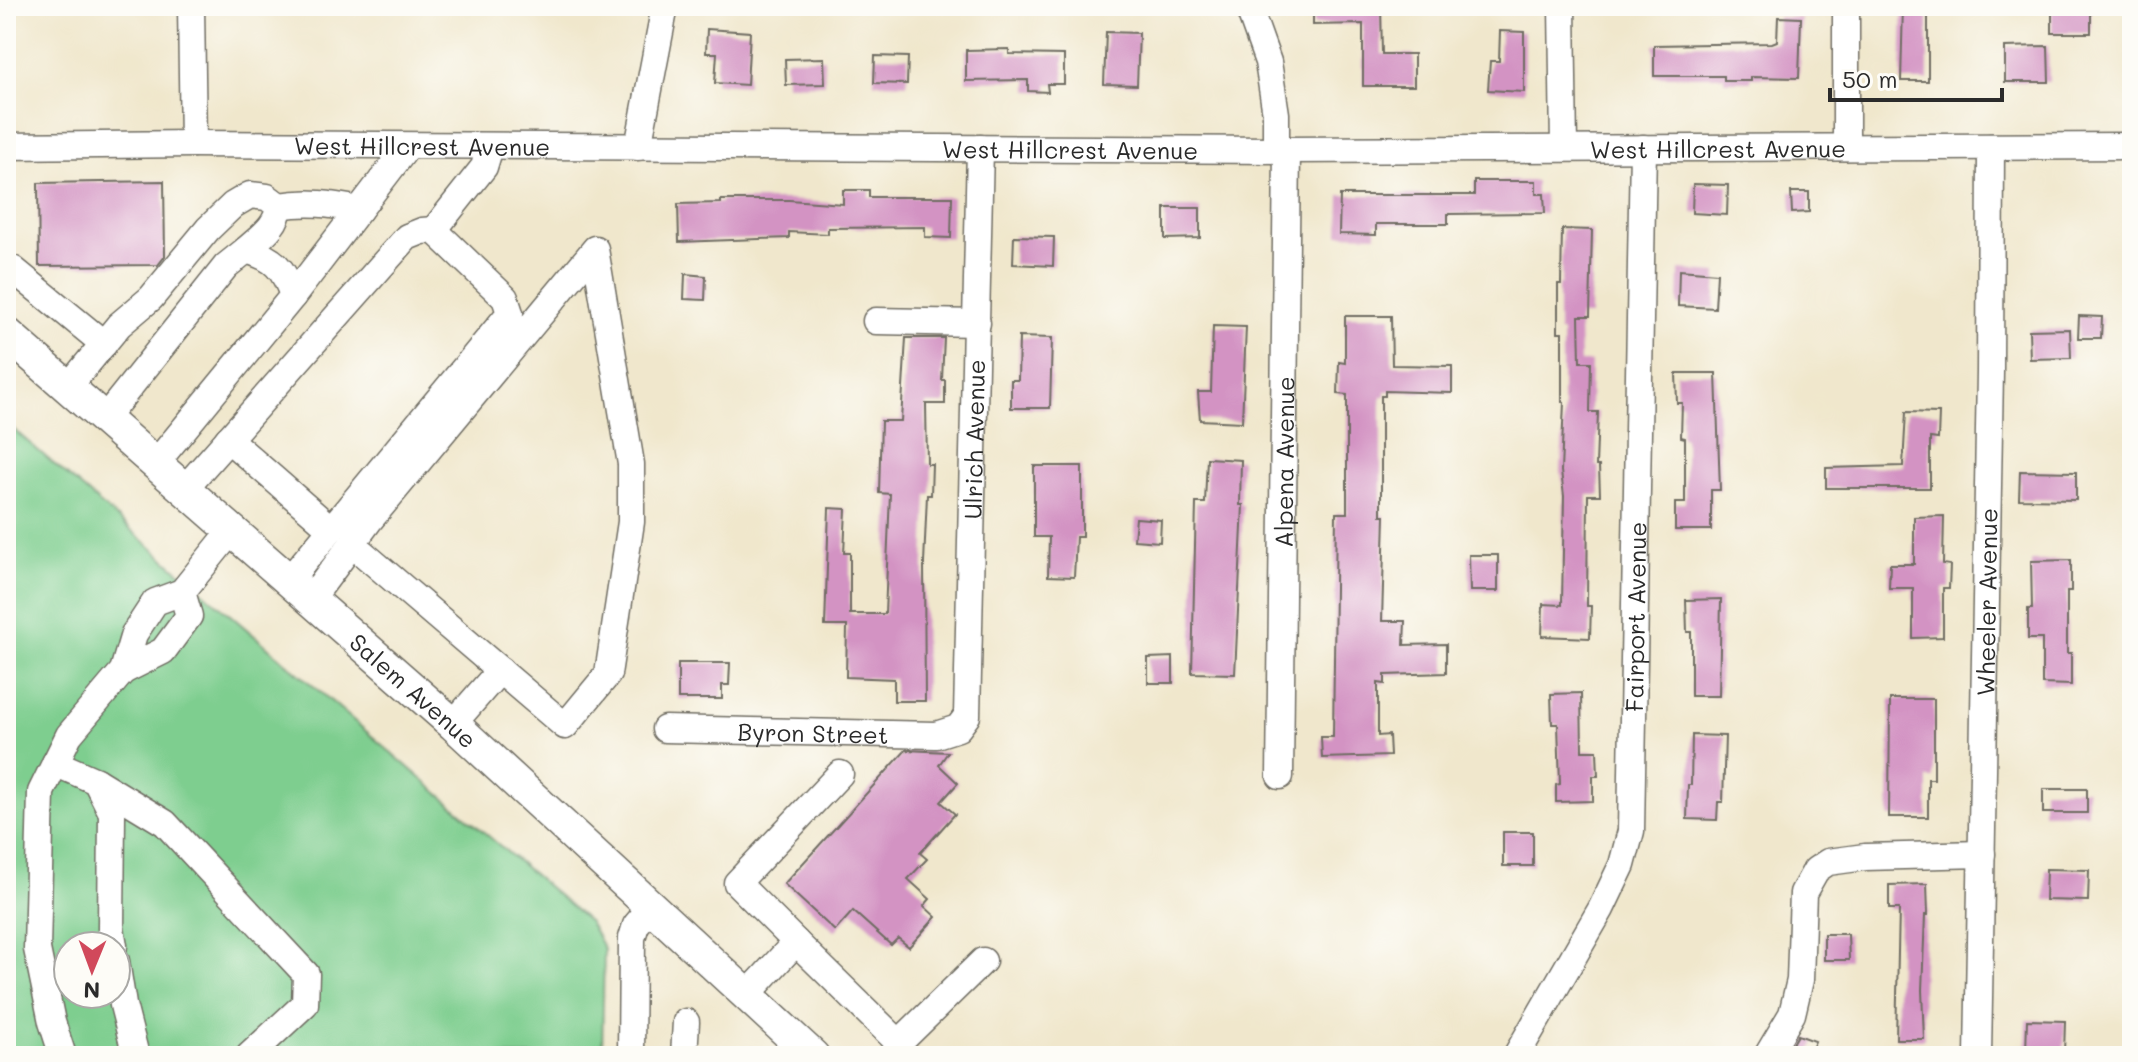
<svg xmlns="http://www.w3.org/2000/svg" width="2138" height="1062" font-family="Mali,sans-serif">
	<rect width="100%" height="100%" fill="#fdfcf7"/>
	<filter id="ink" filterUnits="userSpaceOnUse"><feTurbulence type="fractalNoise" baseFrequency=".0125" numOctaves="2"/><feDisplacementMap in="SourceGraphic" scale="16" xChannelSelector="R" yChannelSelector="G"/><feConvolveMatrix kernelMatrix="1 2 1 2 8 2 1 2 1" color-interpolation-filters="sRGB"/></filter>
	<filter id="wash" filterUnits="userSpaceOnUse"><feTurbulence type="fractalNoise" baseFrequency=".006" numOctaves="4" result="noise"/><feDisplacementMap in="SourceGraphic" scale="32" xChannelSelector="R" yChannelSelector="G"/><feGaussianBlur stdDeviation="1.8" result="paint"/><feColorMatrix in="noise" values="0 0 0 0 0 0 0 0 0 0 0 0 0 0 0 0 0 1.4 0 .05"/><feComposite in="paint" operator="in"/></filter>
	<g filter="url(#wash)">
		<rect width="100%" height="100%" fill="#f0e7cc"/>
		<!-- green -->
		<path fill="#7ece8f" stroke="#547c5d" stroke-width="2" fill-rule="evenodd" d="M6 423 589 922 604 949 602 1056H6ZM68 946H116V994H68Z"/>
		<g id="blocks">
			<!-- building -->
			<path fill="#d393c3" d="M1313 6H1381L1382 54H1414V86H1363V24L1313 25Z
				M1903 6H1928V81H1901Z
				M2052 6H2091V33H2052Z
				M1778 17 1801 18 1799 78 1751 77V81H1724V76H1654V45L1772 43 1777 41Z
				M707 29 750 32 747 85 715 83 717 53H706Z
				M1500 31 1524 32V92L1488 90 1490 61H1499Z
				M1106 32 1139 33 1137 85 1104 84Z
				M2048 46 2049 82H2005V47Z
				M1009 49V54L1064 55V84H1047L1048 92 1028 91V80L966 81V50Z
				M875 56 908 57 907 84 874 83Z
				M824 58 825 84 786 85 785 59Z
				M164 181 165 256 158 265 39 266 38 183Z
				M1474 181H1536V194H1544L1545 213 1448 214V224H1376V235L1339 234 1340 195H1474Z
				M1693 184 1728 185 1727 215 1692 213Z
				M843 190H869V197H952L951 238 925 237V227L828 228V234L789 232V238L679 242 678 204 721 203V200H789L843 204Z
				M1791 192H1809V212L1792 213Z
				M1165 208H1200V238L1165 239Z
				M1562 229 1592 230 1590 316H1579L1580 362H1591L1590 412H1598L1596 466H1599L1600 495H1588L1587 606H1591L1590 638 1542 636 1543 604 1562 605 1564 496 1561 471 1564 402H1562V332H1558V284H1561Z
				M1014 236 1054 237 1053 266 1013 264Z
				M1679 270 1717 273 1715 308 1678 306Z
				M685 274 706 276 705 300 684 299Z
				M1345 316H1391L1392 365 1452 366V393L1385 391V396H1381V515H1385L1382 621H1405L1404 645 1446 644V673L1385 675V684L1378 683V736L1389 735 1390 756 1322 758 1321 737H1333L1336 513H1347V395L1338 394 1339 362 1345 363Z
				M2079 316 2102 317 2101 338H2078Z
				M1213 326 1246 327 1242 422 1200 420 1198 392H1211Z
				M2070 329 2071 358 2030 359 2029 330Z
				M1019 337 1052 338 1050 408H1011V380H1018Z
				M906 338H944L942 380H945V404H926L927 464H932L931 495H927L924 563 925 701H894V679L846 677 847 626H825L829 508 846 509 844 553H850V614H885L890 494 879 493 881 421H901Z
				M1676 373H1716L1720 490H1711V530H1675V503H1685V438L1681 437 1682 403H1677Z
				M1906 412 1939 413 1938 439 1930 438V488H1826V468L1903 466Z
				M1207 458 1241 460 1240 505H1243L1235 674 1192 673 1196 503H1205Z
				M1034 466H1082V537H1076L1074 577 1048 576 1049 537H1034Z
				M2020 471 2076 472V500L2019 499Z
				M1944 516 1943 564 1950 565 1949 588H1943V637L1913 638V588H1889L1890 564H1914V517Z
				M1136 518 1161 520 1160 542 1134 540Z
				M1469 555H1498V591H1470Z
				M2071 560V591H2067V653H2071V685L2042 684V639H2028V609H2032L2031 561Z
				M1721 599 1719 696H1691V632H1687L1686 600Z
				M1173 657V683H1148V658Z
				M678 663H730L729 685H722V699H678Z
				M1581 693 1582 751H1597L1598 776H1593V801L1556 802V785L1560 784 1558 724H1552L1551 694Z
				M1890 699H1934V779H1928V817H1889Z
				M1692 735 1725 736 1723 802H1718L1717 820 1687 819 1688 785H1691Z
				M906 750 948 752 939 765 958 783 941 802 955 814 920 853 927 859 908 879 930 899 924 906 936 917 909 947 898 938 891 945 853 911 835 931 784 884Z
				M2043 789H2087V813H2043Z
				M1503 832H1533V866H1503Z
				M2046 869 2089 870 2088 901 2045 900Z
				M1927 884 1928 915H1925L1922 990 1924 1039H1896L1899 909H1889V885Z
				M1824 934H1848L1849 960H1824Z
				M2027 1020 2065 1021 2064 1054 2026 1053Z
				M1798 1035 1815 1041 1809 1056H1786Z"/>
		</g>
	</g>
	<g filter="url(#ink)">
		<use href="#blocks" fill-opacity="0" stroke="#706d63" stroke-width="2"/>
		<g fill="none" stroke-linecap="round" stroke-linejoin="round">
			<!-- minor casing -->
			<g stroke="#706d63" stroke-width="29">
				<g id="minor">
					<path d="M191 6 193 144"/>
					<path d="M1248 6 1268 62 1276 114V149"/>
					<path d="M1562 6 1564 148"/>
					<path d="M1846 6V147"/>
					<path id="s1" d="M6 146 193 144 1287 150 2132 146"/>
					<path d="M638 147 665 6"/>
					<path d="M279 206C308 201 331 204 359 210"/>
					<path d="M434 230 484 167 490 147"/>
					<path d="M6 266 14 270 104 344"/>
					<path d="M293 296 408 146"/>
					<path d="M876 321 977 323"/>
					<path d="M69 386 119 325 151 298 208 229 233 205 250 195 267 197 279 206C278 226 260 237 246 250"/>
					<path d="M105 418 226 266 246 250C274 258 284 268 293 296L156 463"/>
					<path d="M228 439 331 529"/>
					<path d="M185 488 407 237 422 231 434 230 505 298 510 313 289 580"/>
					<path d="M311 599 369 521 595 249 631 464V522L608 674 565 726 352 544"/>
					<path d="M123 671 163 651 189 616 182 592"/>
					<path d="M453 724 500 670"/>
					<path id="s2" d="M665 729 936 735 958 728 967 716 980 148"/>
					<path d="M55 763 96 781 112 813 111 928 114 946"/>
					<path id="s3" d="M1280 776 1287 150"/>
					<path d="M96 781 165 823 306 974 305 1004 249 1056"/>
					<path d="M796 942 899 1043 983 961"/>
					<path d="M116 961 123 1005 136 1056"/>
					<path d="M747 995 796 942 737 883 840 774"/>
					<path d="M63 1056 52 1022 37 949 41 792 69 735 123 671 134 634 155 602 182 592 232 530"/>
					<path d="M631 1056 632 938 636 925 652 906"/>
					<path d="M684 1056 686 1022"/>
					<path id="s4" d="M1516 1056 1601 909 1622 865 1631 831 1643 148"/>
					<path d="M1767 1056 1792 1014 1800 980 1803 893 1816 870 1828 862 1865 857 1982 854"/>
					<path id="s5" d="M1978 1056 1990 372 1991 147"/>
				</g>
			</g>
			<!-- major casing -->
			<g stroke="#706d63" stroke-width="35">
				<g id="major">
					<path id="s6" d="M6 333 453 724 813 1056"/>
				</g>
			</g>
			<!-- minor -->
			<use href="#minor" stroke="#fff" stroke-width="26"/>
			<!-- major -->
			<use href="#major" stroke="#fff" stroke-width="32"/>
		</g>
	</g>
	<g text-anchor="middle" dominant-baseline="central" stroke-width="6" stroke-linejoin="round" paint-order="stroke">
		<!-- street labels -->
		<g font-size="24" fill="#2b2b2b" stroke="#fdfcf7">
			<text stroke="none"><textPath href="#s1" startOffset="416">West Hillcrest Avenue</textPath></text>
			<text stroke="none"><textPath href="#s1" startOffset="1712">West Hillcrest Avenue</textPath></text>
			<text stroke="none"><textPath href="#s1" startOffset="1064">West Hillcrest Avenue</textPath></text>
			<text stroke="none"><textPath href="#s2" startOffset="586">Ulrich Avenue</textPath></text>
			<text stroke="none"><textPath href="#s3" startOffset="314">Alpena Avenue</textPath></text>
			<text stroke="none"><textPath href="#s5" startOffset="454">Wheeler Avenue</textPath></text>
			<text stroke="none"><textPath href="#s4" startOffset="468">Fairport Avenue</textPath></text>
			<text stroke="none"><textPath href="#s6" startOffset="542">Salem Avenue</textPath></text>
			<text stroke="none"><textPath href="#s2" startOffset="148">Byron Street</textPath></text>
		</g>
	</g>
	<!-- margin -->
	<rect width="2138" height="1062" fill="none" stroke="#fdfcf7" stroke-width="32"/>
	<!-- north arrow -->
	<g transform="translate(92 970) rotate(181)"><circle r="38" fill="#fdfcf7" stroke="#a9a8a5" stroke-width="2"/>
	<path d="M0-6L14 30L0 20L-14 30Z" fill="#d1495b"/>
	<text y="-12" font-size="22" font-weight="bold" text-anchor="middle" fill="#2b2b2b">N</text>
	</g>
	<!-- scale -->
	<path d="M1830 88v12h172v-12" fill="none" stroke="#2b2b2b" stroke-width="4"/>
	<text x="1842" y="88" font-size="24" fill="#2b2b2b" stroke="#fdfcf7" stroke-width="6" paint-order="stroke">50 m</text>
</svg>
